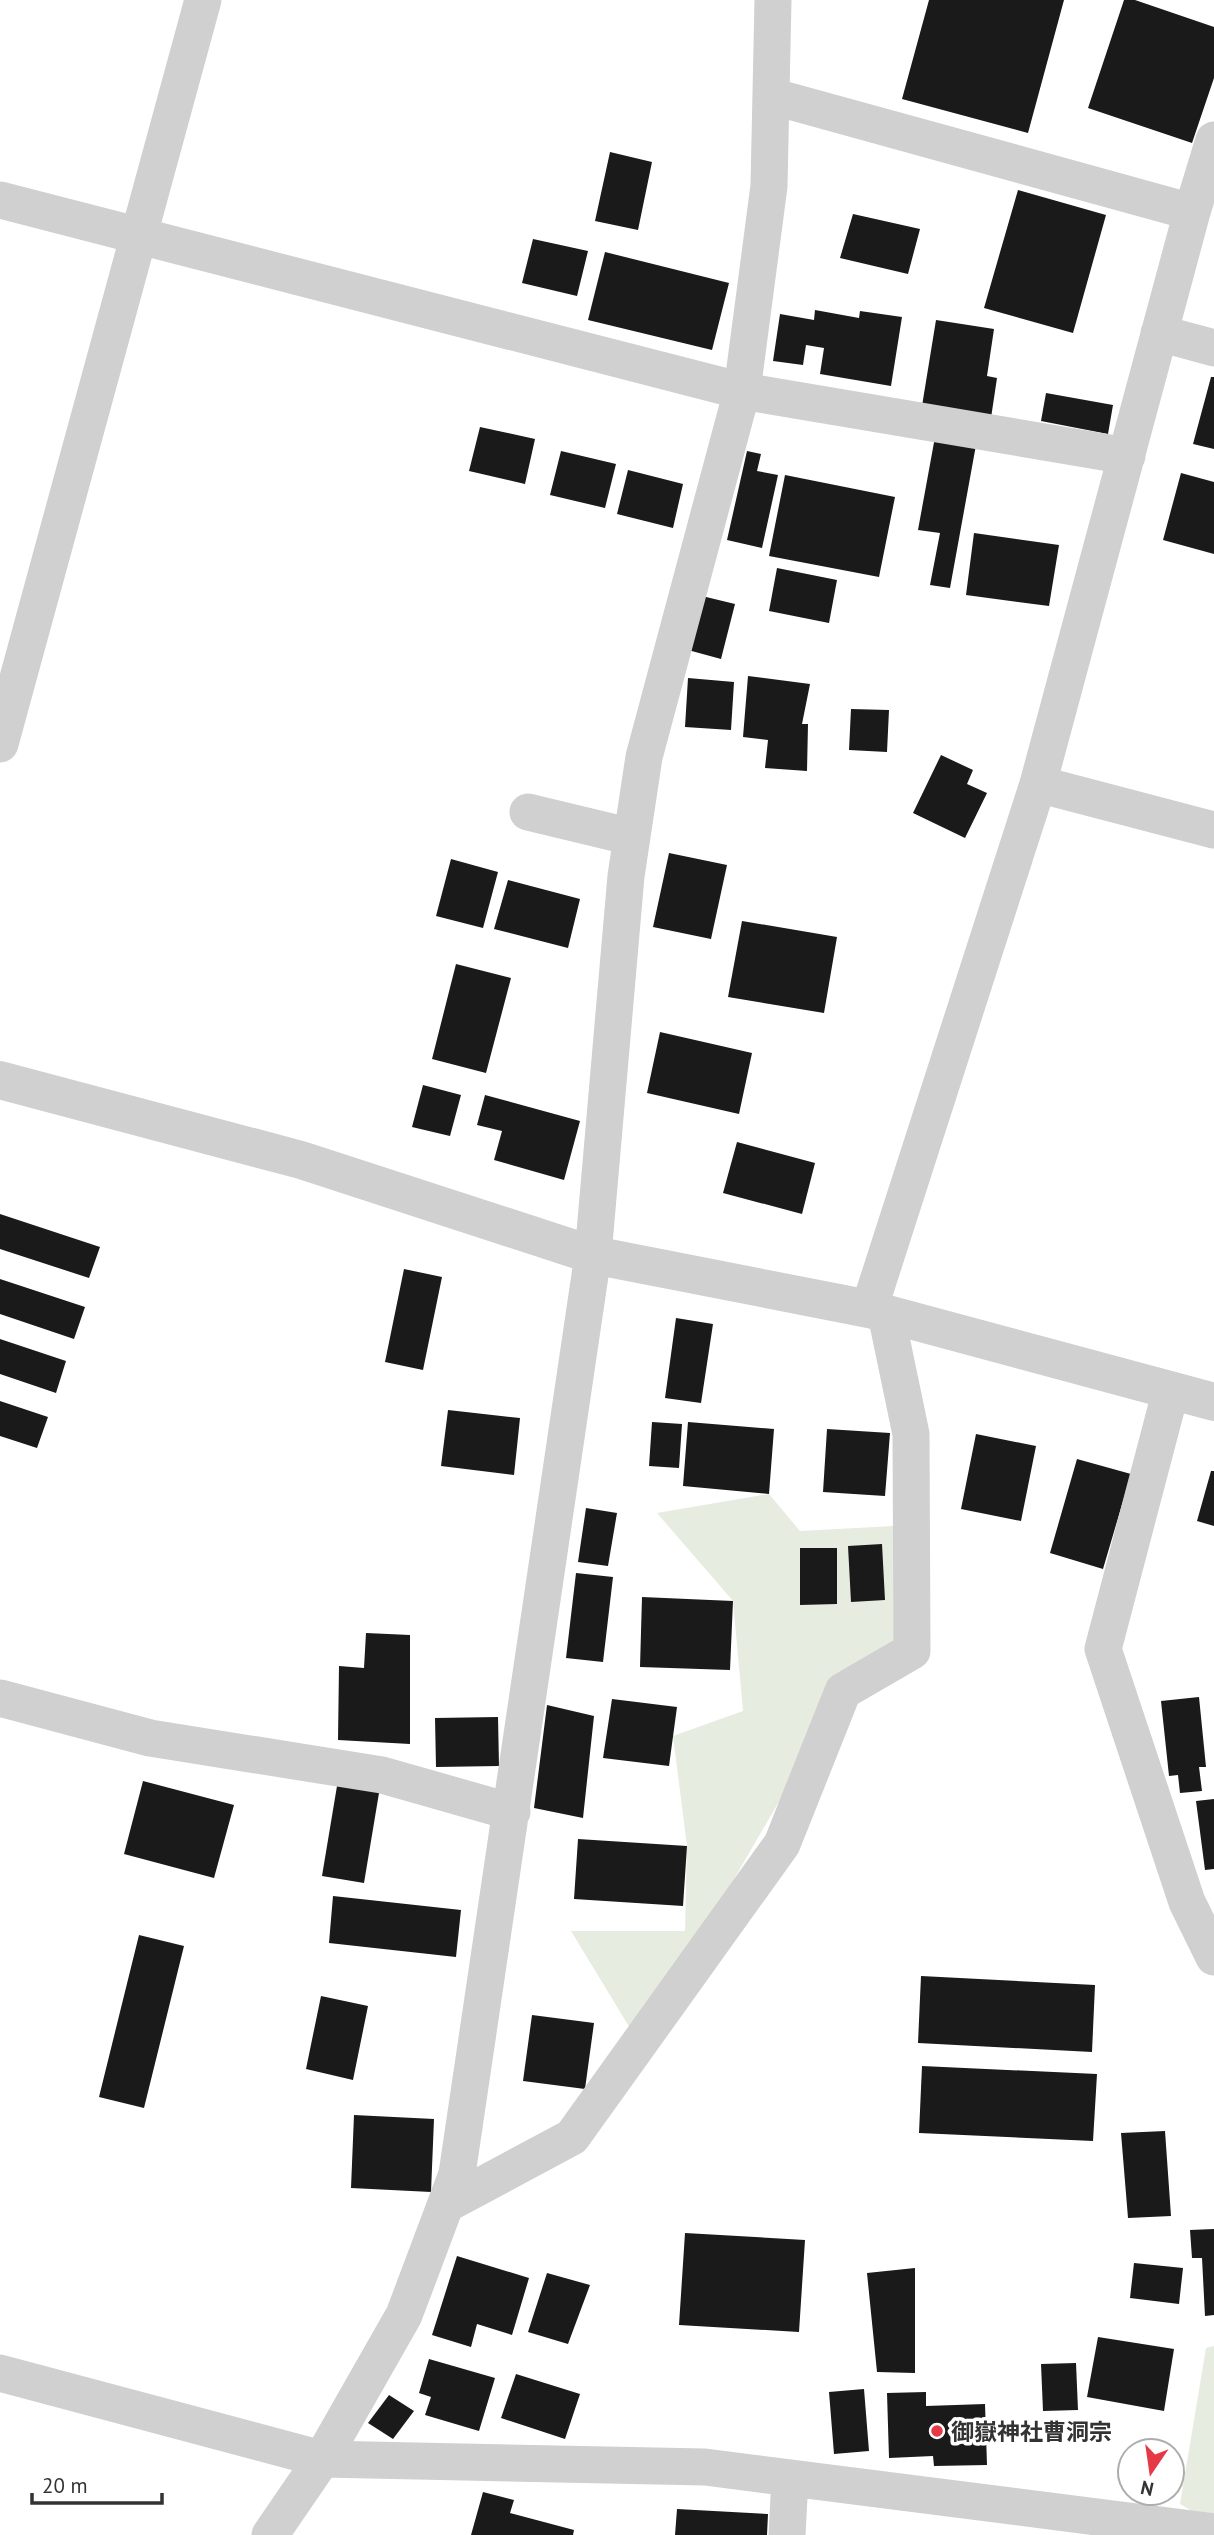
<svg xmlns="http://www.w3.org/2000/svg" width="1214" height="2535" font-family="'PT Sans','Noto Sans JP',sans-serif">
	<rect width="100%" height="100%" fill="#fff"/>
	<!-- green -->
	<path fill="#e6ecdf" d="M769 1494 800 1531 912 1525V1651L843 1691 639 2043 571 1931H685L687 1846 673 1736 743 1711 733 1601 657 1513Z
		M1214 2346V2524L1180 2504 1206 2348Z"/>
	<!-- building -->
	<path fill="#1a1a1a" d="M929 0H1064L1028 133 902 99Z
		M1124 0H1135L1214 27V78L1192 143 1088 108Z
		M610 152 652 162 638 230 595 221Z
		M1018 190 1106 215 1073 333 984 308Z
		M853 214 920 229 908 274 840 258Z
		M533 239 588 251 577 296 522 283Z
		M605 252 729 283 712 350 588 320Z
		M815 310 859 318 860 311 902 317 891 386 820 374 824 348 806 345 803 365 773 361 780 314 814 320Z
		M936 320 994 329 987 376 997 378 991 418 922 406Z
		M1211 377H1214V449L1193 444Z
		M1046 393 1113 405 1108 434 1041 421Z
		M480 427 535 439 525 484 469 471Z
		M935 437 976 445 950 588 930 585 940 533 918 530Z
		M561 451 616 464 605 508 550 495Z
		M747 451 761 454 757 471 778 475 762 548 727 540Z
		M628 470 683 484 673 528 617 514Z
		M1181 473 1214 482V554L1163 540Z
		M785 475 895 497 879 577 769 556Z
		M974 533 1059 545 1049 606 966 595Z
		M777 568 837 580 829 623 769 611Z
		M702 596 735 604 721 659 688 650Z
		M748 676 810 684 802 724H808L807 771 765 768 768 740 743 737Z
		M688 678 734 682 731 730 685 727Z
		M851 709 889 710 887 752 849 750Z
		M941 755 973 770 967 784 987 793 965 838 913 813Z
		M669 853 727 865 711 939 653 927Z
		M451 859 498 872 483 928 436 916Z
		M508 880 580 899 568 948 494 929Z
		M742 921 837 937 824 1013 728 997Z
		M456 964 511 978 486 1073 432 1059Z
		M660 1032 752 1053 739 1114 647 1093Z
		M423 1085 461 1095 450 1136 412 1127Z
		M485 1095 580 1121 564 1180 494 1160 502 1131 477 1125Z
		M737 1142 815 1163 802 1214 723 1193Z
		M0 1214 100 1247 89 1278 0 1249Z
		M404 1269 442 1277 423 1370 385 1362Z
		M0 1279 85 1307 74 1339 0 1314Z
		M676 1318 713 1324 701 1403 665 1398Z
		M0 1339 66 1361 56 1393 0 1374Z
		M0 1401 48 1417 37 1448 0 1436Z
		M448 1410 520 1418 514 1475 441 1466Z
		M652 1422 682 1424 679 1468 649 1466Z
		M688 1422 774 1429 769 1494 683 1486Z
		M827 1429 890 1433 885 1496 823 1492Z
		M976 1434 1036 1446 1021 1521 961 1509Z
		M1077 1459 1131 1474 1103 1569 1050 1553Z
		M1211 1471H1214V1526L1197 1521Z
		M586 1508 617 1513 608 1566 578 1562Z
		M882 1544 885 1600 851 1602 848 1546Z
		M800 1548H837V1604L800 1605Z
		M576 1573 613 1577 603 1662 566 1658Z
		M642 1597 733 1601 730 1670 640 1667Z
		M366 1633 410 1635V1744L338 1740 339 1666 364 1668Z
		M1199 1697 1206 1767H1199L1202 1791 1180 1793 1178 1775 1169 1776 1161 1701Z
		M612 1699 677 1707 669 1766 603 1758Z
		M547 1705 594 1716 583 1818 534 1808Z
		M498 1717 499 1766 436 1767 435 1718Z
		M340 1768 382 1775 364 1883 322 1876Z
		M143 1781 234 1805 214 1878 124 1854Z
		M1214 1799V1869L1205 1870 1196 1801Z
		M578 1839 687 1846 683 1906 574 1899Z
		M333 1896 461 1910 456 1957 329 1943Z
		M139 1935 184 1946 144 2108 99 2097Z
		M921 1976 1095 1985 1092 2052 918 2043Z
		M321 1996 368 2006 353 2080 306 2069Z
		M532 2015 594 2023 585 2089 523 2081Z
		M922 2066 1097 2074 1093 2141 919 2133Z
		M354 2115 434 2119 431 2192 351 2188Z
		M1165 2131 1171 2216 1128 2218 1121 2133Z
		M1214 2229V2315L1205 2316 1202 2258H1192L1190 2230Z
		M685 2233 805 2240 799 2332 679 2325Z
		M457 2256 529 2278 512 2335 477 2324 471 2347 432 2335Z
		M1134 2263 1183 2268 1179 2304 1130 2298Z
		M915 2268V2373L877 2372 867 2273Z
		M547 2273 590 2285 568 2344 528 2332Z
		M1098 2337 1174 2349 1164 2411 1087 2397Z
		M429 2359 495 2378 479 2431 425 2415 431 2397 419 2393Z
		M1076 2363 1078 2410 1043 2411 1041 2364Z
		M516 2374 580 2394 565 2439 501 2418Z
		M864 2389 869 2451 834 2454 829 2392Z
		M926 2392V2406L985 2404 987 2465 934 2466 933 2456 889 2458 887 2393Z
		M389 2395 414 2411 393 2439 368 2423Z
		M483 2492 514 2500 510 2513 574 2530 573 2535H471Z
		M677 2509 768 2514 767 2535H675Z"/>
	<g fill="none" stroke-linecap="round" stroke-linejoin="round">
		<!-- minor -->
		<path stroke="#d0d0d0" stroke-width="37" d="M771 96 1192 212 1038 784 869 1309
			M0 200 742 391 1127 456
			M1192 212 1214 140
			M1159 333 1214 348
			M0 744 203 0
			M1038 784 1214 830
			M528 812 632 837
			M1171 1390 1103 1649 1187 1902 1214 1957
			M0 1698 150 1738 382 1775 512 1812
			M447 2204 572 2137 782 1844 843 1691 912 1651 911 1434 886 1314
			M0 2373 322 2459 705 2467 1214 2532
			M270 2535 322 2459 404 2315 457 2174 593 1255 626 876 644 757 742 391 769 186 773 0
			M787 2535 790 2478"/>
		<!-- tertiary -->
		<path stroke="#d0d0d0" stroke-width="38" d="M0 1080 301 1160 593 1255 869 1309 1214 1402"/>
	</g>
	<!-- markers -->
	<circle fill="#e63946" stroke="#fff" stroke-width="2.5" cx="937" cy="2431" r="7"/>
	<g text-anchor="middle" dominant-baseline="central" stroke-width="7" stroke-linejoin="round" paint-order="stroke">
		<!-- poi labels -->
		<g font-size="23" font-weight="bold" fill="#333" stroke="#fff" text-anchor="start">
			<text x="951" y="2431">御嶽神社曹洞宗</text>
		</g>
	</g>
	<!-- north arrow -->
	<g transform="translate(1151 2472) rotate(193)"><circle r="33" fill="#ffffff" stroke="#adadad" stroke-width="2"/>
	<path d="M0-5L12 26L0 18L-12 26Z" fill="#e63946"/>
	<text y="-10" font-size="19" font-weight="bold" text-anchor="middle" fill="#333333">N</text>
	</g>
	<!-- scale -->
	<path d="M32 2493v10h130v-10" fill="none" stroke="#333333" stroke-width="3.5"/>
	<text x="42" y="2493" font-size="21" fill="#333333" stroke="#ffffff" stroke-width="5" paint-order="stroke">20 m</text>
</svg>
